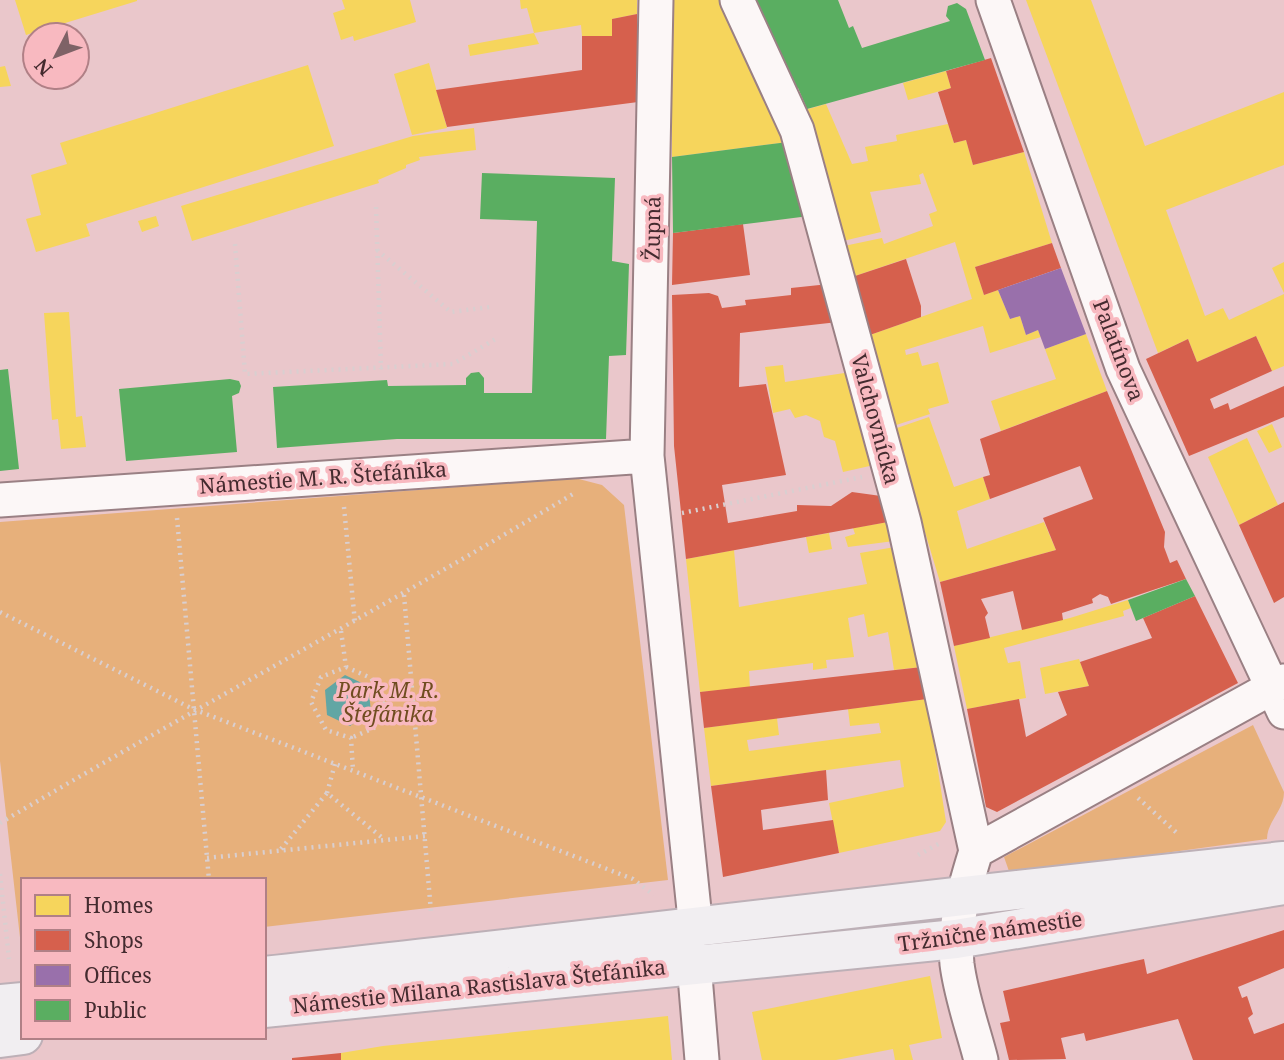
<svg xmlns="http://www.w3.org/2000/svg" width="1284" height="1060" font-family="'Noto Serif',serif">
	<rect width="100%" height="100%" fill="#eac7cb"/>
	<!-- green -->
	<path fill="#e7b07b" d="M575 478 602 485 624 505 668 880 264 927V880H23L22 955 0 761V522Z
		M1253 725 1284 792C1284 811 1267 821 1267 839L1010 874 1004 857Z"/>
	<!-- water -->
	<path fill="#62a6a4" d="M345 675 368 686 371 711 350 726 327 715 325 690Z"/>
	<!-- homes -->
	<path fill="#f6d55c" d="M15 0H137V1L26 35Z
		M342 0H410L416 22 354 41 353 36 341 40 333 13 345 9Z
		M520 0H637V14L612 19V36H582L581 25 534 33 527 8 521 9Z
		M672 0H723L788 142 672 157Z
		M1026 0H1091L1145 146 1284 92V165L1166 210 1205 316 1223 308 1229 320 1284 294V366L1272 371 1256 336 1197 362 1188 339 1158 353Z
		M534 33 539 44 470 56 468 45Z
		M429 63 447 128 412 135 394 74Z
		M308 65 334 146 86 224 90 236 36 252 26 219 41 215 31 175 67 164 60 143Z
		M5 66 11 86 0 87V67Z
		M946 71 951 88 908 100 903 83Z
		M826 104 852 164 868 161 865 147 897 141 896 135 948 124 954 143 966 140 973 165 1024 152 1052 243 975 267 984 295 998 290 1010 319 1020 316 1026 335 1038 330 1041 337 990 353 983 326 905 350 906 355 918 352 922 366 938 362 949 403 928 409 930 414 893 426 867 336 972 299 955 242 852 277 844 246 882 238 884 244 933 226 929 214 937 211 923 173 919 175 921 184 870 192 881 232 843 241 825 163 801 111Z
		M474 128 476 150 419 157 420 160 406 165V168L378 180 379 183 192 241 181 206 413 136Z
		M156 216 159 226 142 232 138 221Z
		M1284 262V293L1272 268Z
		M69 312 76 417 82 416 86 447 61 449 58 419 52 420 44 313Z
		M1086 334 1107 391 1001 431 991 401 1056 379 1045 349Z
		M783 365 785 382 851 372 874 465 843 472 835 441 824 437 820 421 806 415 795 418 790 409 773 413 765 367Z
		M929 417 954 487 983 477 990 499 957 511 967 549 1044 522 1056 550 940 582 894 429Z
		M1272 424 1282 447 1269 453 1257 431Z
		M1247 438 1278 505 1239 525 1208 457Z
		M888 522 894 541 848 547 845 537 855 534 853 528Z
		M829 533 832 549 809 553 806 537Z
		M895 547 922 667 894 670 888 632 868 637 864 614 848 618 854 657 826 660 827 668 813 670V663L749 671 750 688 700 692 686 559 734 550 739 607 867 584 860 553Z
		M1128 600 1131 608 1123 611 1124 616 1004 648 1008 663 1020 661 1026 698 967 709 954 646 1070 618Z
		M1079 659 1089 686 1045 694 1040 668Z
		M927 699 946 822 940 831 839 853 829 803 904 787 900 760 711 786 704 728 777 718 779 735 747 740 749 751 881 733 879 723 850 726 848 709Z
		M930 976 942 1038 909 1045 913 1060H895L893 1049 836 1060H762L752 1012Z
		M668 1016 672 1060H341V1053L383 1046Z"/>
	<!-- shops -->
	<path fill="#d6604d" d="M637 14 638 102 447 127 436 90 582 70V36H612V19Z
		M991 58 1024 152 973 165 966 140 954 143 938 92 951 88 946 71Z
		M743 224 750 275 672 285 673 233Z
		M1052 243 1061 268 984 295 975 267Z
		M906 259 921 306V317L867 336 852 277Z
		M829 284 838 322 740 333 739 387 766 384 786 475 722 485 728 523 797 511V505L831 506 852 492 881 496 888 522 686 559 674 446 672 295 709 293 718 296 722 308 746 305 745 300 791 295V288Z
		M1256 336 1272 371 1210 399 1214 409 1228 403 1230 410 1284 386V417L1189 456 1146 359 1188 339 1197 362Z
		M1107 391 1165 532 1164 547 1170 563 1177 560 1186 579 1111 604 1108 597 1100 594 1092 599 1093 603 1062 613 1063 620 1022 630 1013 591 981 599 988 613 985 617 990 638 954 646 940 582 1056 550 1043 518 1093 499 1080 466 990 499 983 477 990 475 980 439Z
		M1284 502V597L1274 603 1239 525Z
		M1195 596 1238 683 997 812 986 807 967 709 1019 699 1026 737 1067 715 1058 692 1089 686 1080 662 1152 638 1143 618Z
		M922 667 927 699 704 728 700 692Z
		M826 770 828 800 761 810 763 830 833 820 839 853 723 877 711 786Z
		M1284 930V968L1238 987 1242 998 1247 996 1253 1014 1248 1018 1254 1034 1284 1023V1060H1193L1178 1019 1086 1041 1084 1033 1061 1038 1066 1059 1009 1060 1000 1023 1010 1021 1003 991 1144 959 1147 974Z
		M341 1053V1060H292V1058Z"/>
	<!-- offices -->
	<path fill="#9970ab" d="M1061 268 1086 334 1045 349 1038 330 1026 335 1020 316 1010 319 998 290Z"/>
	<!-- public -->
	<path fill="#5aae61" d="M750 0H838L849 28 853 26 862 48 950 21 946 16 948 6 957 3 966 9 985 60 807 109 798 88 791 90Z
		M788 142 809 216 673 233 672 157Z
		M482 173 615 178 612 261 629 264 626 355 609 356 606 439H397L277 448 273 387 387 380 388 386 466 385V378L471 373 479 372 484 378V393H532L537 221 480 219Z
		M8 369 19 469 0 471V370Z
		M230 379 239 381 241 386 239 393 232 396 237 452 126 461 119 389Z
		M1186 579 1195 596 1136 621 1128 600Z"/>
	<g fill="none" stroke-linecap="round" stroke-linejoin="round">
		<!-- street casing -->
		<g stroke="#9a8084" stroke-width="37">
			<path id="street" d="M656 0 647 456 696 929
				M737 0 797 130 904 522 976 851
				M993 0 1123 369 1284 712
				M0 500 647 456
				M694 964 702 1060
				M981 1060C973 1029 961 996 957 964 953 925 965 887 976 851L1284 681"/>
		</g>
		<!-- primary casing -->
		<g stroke="#bdb0b7" stroke-width="42">
			<path id="primary" d="M264 976C604 939 944 896 1284 861
				M0 1004 23 1002
				M264 1008 956 939 1284 885
				M0 1038 23 1035"/>
		</g>
		<!-- path -->
		<path stroke="#d9cfd0" stroke-width="4.5" stroke-dasharray="2 5" stroke-linecap="butt" d="M376 207 381 369
			M235 244 245 374 453 364 499 337
			M377 250 451 312 490 307
			M344 507 355 623
			M682 513 862 477
			M177 518 209 880
			M404 595 431 912
			M0 612 193 709 633 879 654 895
			M341 631 346 667 321 677 311 702 326 730 351 738 353 771
			M346 667 371 678 386 699 376 727 351 738
			M386 699 415 697
			M327 793 335 764
			M1138 798 1177 833
			M0 823C190 711 384 607 573 494
			M281 849 327 793 385 840
			M918 855 942 842
			M207 858 426 836
			M0 874 9 959"/>
		<!-- street -->
		<use href="#street" stroke="#fcf7f7" stroke-width="33"/>
		<!-- primary -->
		<use href="#primary" stroke="#f1eef1" stroke-width="38"/>
	</g>
	<g text-anchor="middle" dominant-baseline="central" stroke-width="7" stroke-linejoin="round" paint-order="stroke">
		<!-- street labels -->
		<g font-size="21" fill="#442b2f" stroke="#f8b9c0">
			<text transform="translate(652 228) rotate(-89)">Župná</text>
			<text transform="translate(1119 350) rotate(69)">Palatínova</text>
			<text transform="translate(876 419) rotate(75)">Valchovnícka</text>
			<text transform="translate(323 477) rotate(-4)">Námestie M. R. Štefánika</text>
			<text transform="translate(990 931) rotate(-8)">Tržničné námestie</text>
			<text transform="translate(479 986) rotate(-6)">Námestie Milana Rastislava Štefánika</text>
		</g>
		<!-- park labels -->
		<g font-size="21" font-style="italic" fill="#704d20" stroke="#f8b9c0">
			<text x="388" y="690">Park M. R.<tspan x="388" dy="24">Štefánika</tspan></text>
		</g>
	</g>
	<!-- legend -->
	<rect x="21" y="878" width="245" height="161" fill="#f8b9c0" stroke="#b08086" stroke-width="2"/>
	<rect x="35" y="895" width="35" height="21" fill="#f6d55c" stroke="#b08086" stroke-width="2"/>
	<text x="84" y="913" font-size="21" fill="#442b2f">Homes</text>
	<rect x="35" y="930" width="35" height="21" fill="#d6604d" stroke="#b08086" stroke-width="2"/>
	<text x="84" y="948" font-size="21" fill="#442b2f">Shops</text>
	<rect x="35" y="965" width="35" height="21" fill="#9970ab" stroke="#b08086" stroke-width="2"/>
	<text x="84" y="983" font-size="21" fill="#442b2f">Offices</text>
	<rect x="35" y="1000" width="35" height="21" fill="#5aae61" stroke="#b08086" stroke-width="2"/>
	<text x="84" y="1018" font-size="21" fill="#442b2f">Public</text>
	<!-- north arrow -->
	<g transform="translate(56 56) rotate(228)"><circle r="33" fill="#f8b9c0" stroke="#b08086" stroke-width="2"/>
	<path d="M0-5L12 26L0 18L-12 26Z" fill="#7e6266"/>
	<text y="-10" font-size="19" font-weight="bold" text-anchor="middle" fill="#442b2f">N</text>
	</g>
</svg>
